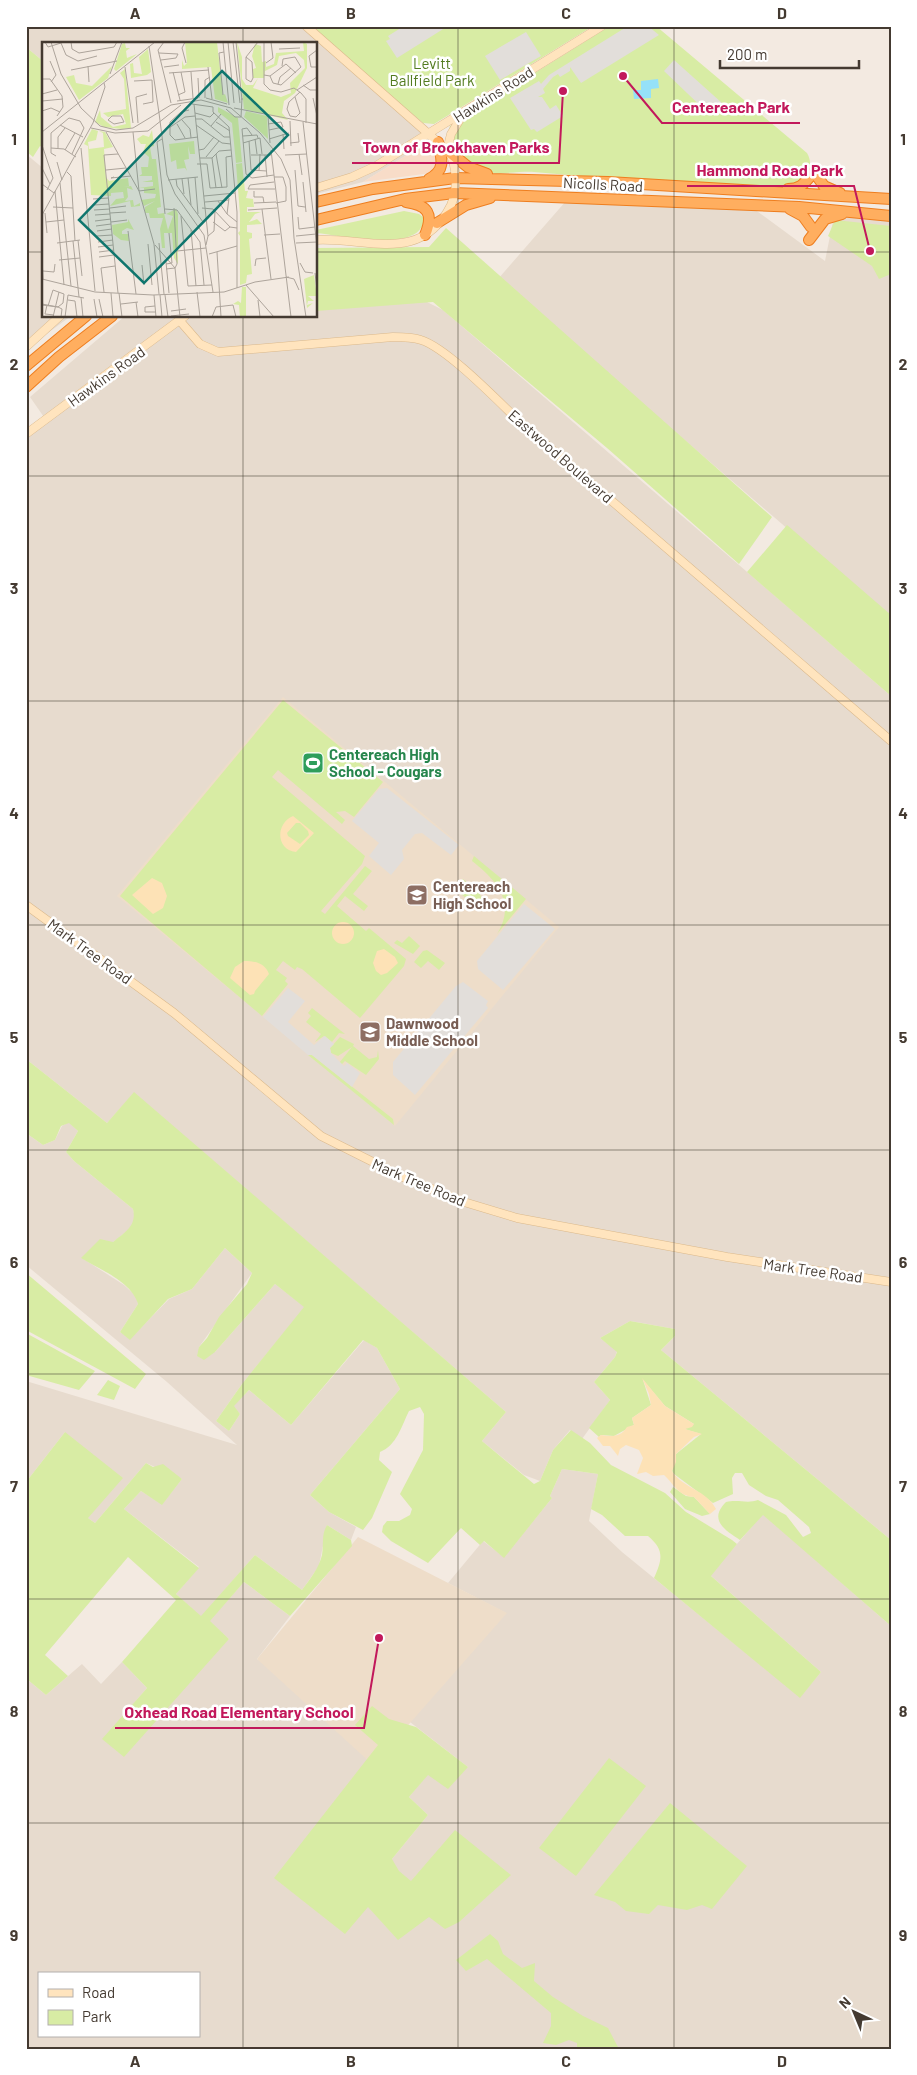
<svg xmlns="http://www.w3.org/2000/svg" width="917" height="2075" font-family="Barlow,sans-serif">
	<rect width="100%" height="100%" fill="#f3eae1"/>
	<!-- residential -->
	<path fill="#e7dbce" fill-rule="evenodd" d="M26 26H308L436 137 363 182 316 194V44H44V62L26 47Z
		M26 154 44 169V316H71L26 349Z
		M566 201 754 209 825 261 834 216 891 221V618L498 279Z
		M423 300 443 310 891 696V1540L661 1350 675 1336V1329L642 1323 630 1321 600 1338 617 1351 615 1357 594 1382 610 1400 582 1439 570 1430 553 1450 540 1481 524 1475 482 1441 506 1412 134 1093 107 1123 26 1059V434L46 420 30 397 125 316H316V310Z
		M69 1122 78 1131 66 1152 74 1161 133 1209 135 1218 131 1228 113 1242 82 1258 124 1285 136 1296 138 1304 120 1332 130 1339 169 1299 192 1289 225 1248 252 1273 199 1347 215 1352 275 1284 305 1307 242 1384 216 1421 229 1431 240 1414 233 1406 249 1390 291 1425 364 1340 377 1348 400 1389 310 1495 329 1512 356 1527 351 1540 327 1525 319 1566 302 1590 255 1555 201 1617 176 1594 199 1567 124 1509 141 1491 162 1504 182 1479 146 1463 95 1523 88 1518 65 1432 26 1482V1381L237 1445 167 1382 26 1265V1133L43 1145 55 1140 62 1126Z
		M562 1469 598 1474 589 1521 622 1552 800 1697 821 1672 710 1575 763 1514 891 1626V2049H26V1680L29 1677 28 1680 46 1695 82 1664 101 1684 122 1662 147 1688 103 1739 229 1639 209 1621 244 1582 290 1616 257 1659 379 1745 392 1859 428 1815 409 1797 428 1774 468 1767 410 1722 506 1613 448 1583 483 1541 504 1557 552 1498 550 1496ZM39 1974H199V2036H39Z"/>
	<!-- commercial -->
	<path fill="#f8dcc8" d="M433 139 437 143 439 172 363 182Z"/>
	<!-- education -->
	<path fill="#eeddc9" d="M283 697 559 927 395 1126 117 896Z
		M358 1537 507 1613 373 1765 257 1659Z"/>
	<!-- green -->
	<path fill="#d8eca4" d="M308 26H593L434 124 423 123Z
		M610 26H656L807 153C815 167 806 176 797 187 709 183 622 180 534 172 522 171 494 175 485 172 465 165 442 148 450 126Z
		M26 47 44 62V148L40 146 33 157 26 151Z
		M404 211 419 214 424 218C423 255 340 235 316 233V230Z
		M835 220 891 226V274L879 279 872 266 828 236Z
		M446 228 772 517 739 564 607 448 433 302 316 311V248L429 247Z
		M787 525 891 615V696L747 572Z
		M283 700 383 782 354 817 345 811 336 812 345 820 342 824 278 770 272 777 365 856 362 864 321 911 325 914 365 866 372 871 353 894 368 906 364 911 345 896 337 906 366 931 369 928 406 959 404 966 360 1018 302 969 297 967 295 970 283 961 276 970 287 978 285 981 288 984 262 1016 120 896Z
		M474 856 526 899 497 934C517 902 496 880 472 861Z
		M463 879 480 894 483 903 479 909 455 889Z
		M409 936 420 946 413 954 394 943 397 940 402 943Z
		M427 950 445 963 439 970 428 961 421 968 414 962 423 951Z
		M312 1008 345 1034 339 1033 332 1042 324 1036 315 1042 321 1034 306 1022 311 1016 308 1013Z
		M340 1037 354 1044 353 1046 369 1059 377 1057 378 1050 379 1059 366 1075 345 1061 342 1064 339 1063 352 1047 338 1056 331 1053 330 1048Z
		M308 1055H312L393 1119 394 1125Z
		M26 1059 107 1123 134 1092 506 1412 482 1441 534 1484 540 1481 553 1450 571 1430 590 1443 611 1465 665 1493 686 1512 732 1540 737 1544 711 1576 821 1672 800 1698 654 1578C662 1560 665 1550 648 1536H625L602 1515 591 1509 598 1474 562 1469 550 1496 552 1498 504 1558 484 1541 480 1545 461 1528 428 1563 391 1541 382 1532 383 1526 387 1521H399L410 1515 412 1509 400 1494 423 1450 424 1414 420 1407 409 1411C401 1427 397 1445 380 1452L379 1460 392 1472 372 1518 363 1530 329 1512 310 1495 400 1389 377 1348 363 1340 291 1425 249 1390 234 1406 240 1414 229 1431 216 1421 242 1384 304 1307 275 1284 215 1352 204 1360 197 1356 199 1347 207 1338 219 1317 247 1284 252 1273 225 1248 192 1289 168 1299 130 1340 120 1332 138 1304C132 1282 99 1269 81 1258L100 1239 113 1242C125 1232 137 1226 133 1209L74 1161 66 1152 78 1131 69 1123 61 1126 55 1140 43 1145 26 1133Z
		M26 1273 146 1374 135 1389 26 1330Z
		M630 1321 675 1329V1336L661 1350 891 1540V1626L763 1515 740 1540C725 1530 708 1520 726 1502 738 1499 747 1504 758 1500L786 1515 803 1537 811 1533 809 1527 778 1500 766 1496 749 1485 742 1473H735L732 1478 733 1494 713 1503 674 1474 672 1471 676 1454 701 1434 684 1429 694 1424 665 1406 643 1380 651 1405 632 1418 634 1425 614 1436 601 1435 599 1437 589 1428 610 1400 594 1382 615 1357 617 1352 600 1338Z
		M26 1333 95 1371 79 1390 26 1375Z
		M108 1380 120 1386 114 1400 97 1395Z
		M65 1432 123 1478 88 1518 95 1523 146 1463 153 1467 163 1464 182 1479 162 1505 141 1491 124 1509 199 1568 176 1594 201 1616 255 1555 302 1590C310 1579 319 1568 322 1555 324 1544 321 1535 327 1525L351 1540 352 1546 290 1616 244 1582 210 1621 229 1639 124 1757 102 1739 147 1688 122 1662 176 1600 128 1557 45 1655 68 1676 46 1695 28 1680 26 1681V1482Z
		M673 1487 686 1496 694 1497 710 1514 702 1516 685 1509 670 1492Z
		M372 1706 389 1719 416 1727 468 1767 448 1789 428 1775 409 1797 428 1815 392 1859 399 1871 411 1881 455 1830 511 1875 459 1922 445 1929 429 1917 398 1940 368 1907 345 1934 274 1878 378 1745 355 1725Z
		M609 1758 646 1786 576 1876 539 1848Z
		M670 1803 747 1866 712 1909 702 1905 687 1910 658 1905 649 1914 626 1911 615 1902 594 1895Z
		M490 1934 498 1941 503 1954 522 1968 535 1963 534 1981 553 1997 583 2016 608 2028 619 2049H577V2043L569 2040 556 2045 543 2043 551 2026V2013L487 1959 466 1971 456 1960Z"/>
	<!-- sand -->
	<path fill="#fde2b6" fill-rule="evenodd" d="M293 816 314 833 296 852C275 849 276 823 293 816ZM296 823H300L308 831 309 835 300 844 288 836 287 833Z
		M152 878 162 883 167 896 163 908 153 914 132 895Z
		M332 933a11 11 0 1 1 22 0a11 11 0 1 1-22 0Z
		M384 949 395 957 398 963 387 973 381 975 376 971 373 963 377 951Z
		M244 961C255 961 265 963 269 974L255 991 254 994 250 995 230 978 235 967Z
		M642 1378 665 1406 694 1424 692 1427 685 1429 702 1434 694 1437 676 1454V1462L672 1471C682 1488 707 1490 716 1509L710 1514 694 1497C678 1496 674 1484 664 1475L653 1476 646 1472 637 1474 643 1458 639 1450 626 1445 620 1449 618 1456 610 1446H603L597 1438 601 1435C612 1437 621 1437 627 1427L634 1425 632 1418 651 1405 649 1394Z"/>
	<!-- parking -->
	<path fill="#e2deda" d="M404 26H448L397 58 386 41 390 39 388 36Z
		M628 26H648L659 35 581 83 570 67V71L560 77 558 74 553 77 543 89 545 93 538 97H542L550 109 556 105 563 116 537 132 534 129 531 130 510 98 539 81 541 84 549 75Z
		M526 32 541 56 500 80 485 56Z
		M674 60 722 103 710 115 664 71Z
		M387 788 459 845 451 855 422 833 415 834 402 850 404 859 391 875 369 856 379 843 352 821 379 789Z
		M524 904 555 929 503 990 478 969 477 961Z
		M463 982 488 1001 486 1005 488 1008 415 1095 393 1075V1062L456 986Z
		M288 988 305 1001 288 1022 314 1045 325 1036 334 1044 330 1048 331 1053 344 1066 347 1063 360 1073 352 1087 312 1055H308L263 1017Z"/>
	<!-- water -->
	<path fill="#95e1f8" d="M658 79 659 88 651 89V98L634 99 633 90H641V81Z"/>
	<g fill="none" stroke-linecap="round" stroke-linejoin="round">
		<!-- secondary casing -->
		<g stroke="#dbb98c" stroke-width="9">
			<path id="secondary" d="M306 26 440 144
				M447 150 451 134 462 116
				M316 188 352 177 376 166 602 26
				M316 240C368 237 421 265 451 205 458 190 457 166 449 152
				M180 321 200 344 218 352 393 337C402 337 412 337 421 340 447 348 498 401 520 422L891 741
				M26 347 60 316
				M26 434 185 316
				M26 905 174 1013 321 1136 405 1178 464 1202 517 1218 727 1257 891 1282"/>
		</g>
		<!-- highway casing -->
		<g stroke="#ee7e1f" stroke-width="12">
			<path id="highway" d="M447 150 468 167 487 174
				M429 179C446 170 442 159 438 142
				M788 189C802 189 805 182 814 172L824 186 840 193
				M316 202 373 189 455 178 608 182 891 199
				M406 202C428 205 434 214 425 235
				M790 209 803 216 811 227
				M316 220 405 199 454 193 799 207 891 216
				M437 223 466 205 490 198
				M809 240 825 219 842 214
				M26 366 86 316
				M26 387 59 357 112 316"/>
		</g>
		<!-- secondary -->
		<use href="#secondary" stroke="#ffe4be" stroke-width="8"/>
		<!-- highway -->
		<use href="#highway" stroke="#ffae5f" stroke-width="10"/>
	</g>
	<!-- grid -->
	<path fill="none" stroke="#443a31" stroke-width="1" stroke-opacity="0.55" d="M243 26V44M458 26V2049M674 26V2049M26 252H44M316 252H891M243 316V2049M26 476H891M26 701H891M26 925H891M26 1150H891M26 1374H891M26 1599H891M26 1823H891"/>
	<!-- icons -->
	<defs>
		<g id="stadium-square" transform="scale(1.125)"><rect x="-9" y="-9" width="18" height="18" rx="4" fill="#2e9e5b" stroke="#fff"/><path d="M0-5a6.5 5 0 1 0 0 10a6.5 5 0 1 0 0-10ZM-3.5-1.8h7v3.6h-7Z" fill="#fff"/></g>
		<g id="school-square" transform="scale(1.125)"><rect x="-9" y="-9" width="18" height="18" rx="4" fill="#8d6e63" stroke="#fff"/><path d="M0-5L7-2L0 1L-7-2ZM-4 1L0 2.5L4 1V4Q0 6-4 4Z" fill="#fff"/></g>
	</defs>
	<g fill-rule="evenodd">
		<use href="#stadium-square" x="313" y="763"/>
		<use href="#school-square" x="417" y="895"/>
		<use href="#school-square" x="370" y="1032"/>
	</g>
	<g text-anchor="middle" dominant-baseline="central" stroke-width="5" stroke-linejoin="round" paint-order="stroke">
		<!-- park labels -->
		<g font-size="15" fill="#527b1f" stroke="#fff">
			<text x="432" y="63">Levitt<tspan x="432" dy="17">Ballfield Park</tspan></text>
		</g>
		<!-- street labels -->
		<g font-size="15" fill="#443a31" stroke="#fff">
			<text transform="translate(493 94) rotate(-32)">Hawkins Road</text>
			<text transform="translate(603 184) rotate(3)">Nicolls Road</text>
			<text transform="translate(106 376) rotate(-36)">Hawkins Road</text>
			<text transform="translate(561 456) rotate(41)">Eastwood Boulevard</text>
			<text transform="translate(90 951) rotate(36)">Mark Tree Road</text>
			<text transform="translate(419 1182) rotate(23)">Mark Tree Road</text>
			<text transform="translate(813 1270) rotate(8)">Mark Tree Road</text>
		</g>
		<!-- leisure labels -->
		<g font-size="15" font-weight="bold" fill="#27864d" stroke="#fff" text-anchor="start">
			<text x="329" y="754">Centereach High<tspan x="329" dy="17">School - Cougars</tspan></text>
		</g>
		<!-- education labels -->
		<g font-size="15" font-weight="bold" fill="#785e54" stroke="#fff" text-anchor="start">
			<text x="433" y="886">Centereach<tspan x="433" dy="17">High School</tspan></text>
			<text x="386" y="1023">Dawnwood<tspan x="386" dy="17">Middle School</tspan></text>
		</g>
	</g>
	<!-- overview -->
	<g transform="translate(42 42)">
		<rect width="275" height="275" fill="#f3eae1"/>
		<path d="M143 0H175L181 53 183 52 186 61 173 57 169 25 140 27V18L142 24 145 21ZM195 0 200 15V37L204 43H211L216 36H211V27L214 26 210 14 213 2 219 4 220 20 224 19V25L232 22 234 11 262 9 261 0 265 2V26L253 51 242 59 240 71 246 78 202 67ZM254 11 262 18 263 26 248 41 249 51 239 55 211 46 216 36H222L223 29 235 23 237 14ZM83 1 84 6H88L84 9 85 16 95 12 74 29 72 27 80 2ZM106 7 109 30 105 33 89 36 88 22 91 21 92 31 100 32 97 15ZM70 24 66 36 37 58 24 35 32 33 34 41 50 44ZM83 27 89 86 80 87 62 85 53 80 58 68 59 75 71 85 84 82 81 72 66 75 61 71 84 67 82 37 78 31ZM176 65 196 76 200 120 194 121 190 81 176 70ZM204 69 225 74 226 97 202 75ZM50 87 56 89 54 98 46 100 47 107 62 105 61 91 57 89 63 90 71 105 62 107 64 135 67 139 86 136 87 144 82 145 89 144 91 148 85 146 86 155 83 159 91 158 92 164 98 161V164L89 165 88 159 68 164 74 157 82 156 81 150 69 151V154L49 153 46 104 42 102ZM110 88 112 104 108 105 110 117H114L119 165 115 166 116 172 122 171 126 188 131 174 124 172 134 167 136 172V222L132 216 130 191H122L123 206H120L118 187 121 176H108L107 171H103V165L113 159 102 164 99 158 113 156 114 152 102 151V146H97L111 144V140H100L110 138V134H97L100 132 99 125H106L107 115 101 110 104 102H99L95 97 101 93 107 95ZM152 99 153 112H148L146 104 147 117 142 118 145 129 143 126 135 127 134 118 129 120 127 102ZM200 121 203 149H206L204 156 211 157 212 165H205V170H219L213 172 207 180 215 177 220 182 205 183V190L210 191V196L207 197 210 232 205 233 204 241 198 243V194L196 191 198 189V172L194 122ZM86 177 92 188 85 186 80 189V192H86L87 199 79 198 71 192 70 183 86 180ZM272 233 275 254H266L272 259H266L265 263 271 261 265 266 262 237ZM200 245H204V275H198L197 263 191 262 196 259 199 261Z" fill="#d8eca4" fill-rule="evenodd"/>
		<path fill="none" stroke="#ada49b" stroke-width="1" d="M3 0 6 5 19 1M9 0 19 32 39 66 58 84 74 88 91 86 129 63 159 58 189 66 218 91 239 117 248 138 252 196 264 275M29 0 30 7 37 11 72 5 75 0M122 0 116 8 129 61M143 0 140 6 144 21M181 0 187 63M186 0 192 61M191 0 198 61M194 0 200 58M222 0V42L228 48 239 50 252 46 259 51 264 57V81M19 1 24 13 36 19 55 14M107 4 117 71M237 7 258 6M275 8 267 14 269 25H275M117 11 136 12 134 16 119 18M204 15 210 20 211 36 209 40 204 37ZM204 15 216 0M8 19 14 33 9 40M224 21 231 16 229 0M46 24 47 40M83 25 91 81M122 25 137 23M166 25 170 57M29 28 75 19M131 30 138 58M149 30 151 56M127 31 167 28M68 32 80 0M222 33 228 34 244 22 254 31M228 34 231 41 239 43 259 25 253 15 241 17 240 24M156 36 157 56M0 37H8L20 54 21 65 15 74M92 39 110 38 111 60 101 62M236 42 238 35 249 26M261 43 268 48H275M255 48 275 35M0 52 15 48M136 53 143 50 139 30M181 53 177 11 182 10M253 55 258 71 254 75 248 74 245 67 247 60 258 50M163 56V38L168 35M164 56 185 62M271 56 275 74M0 59 21 57M135 59 156 56M150 62 171 65M152 62 166 194 164 203M171 65V70L187 85 195 170V246M192 66 275 82M184 67 193 75H199M147 68 139 70 128 80V93L133 98 156 95M0 69 9 66 18 70M117 71 125 133 133 152 162 193 171 250M153 71 168 75 172 71M70 74H79L82 80 72 82 66 78ZM226 74 228 101M199 75 200 56M154 77H160L182 95H188M140 78 148 87 149 96M248 79 249 104M174 80 188 89M261 80 275 205M51 81 63 45 62 41M96 81 94 55 105 52M135 82 143 96M226 82 239 80 241 85 227 88M18 83 41 95M154 83 180 101 189 102M169 84 179 72M49 86 73 91 106 89 139 63M127 86 143 75 153 74M0 90 113 0M64 90 97 149 112 202 117 252M91 90 97 149 113 147M241 92 242 107M210 93 205 86 200 87 204 132 210 136 232 133M201 94 215 93 216 96M120 97 115 100 123 172M213 97 215 112M227 97 247 91M207 99 209 128M201 101 218 96 220 112M248 101 257 100 256 91M0 103 11 136 5 148M9 106 22 107 34 115M16 106V95L23 86M39 106 53 249M23 108 33 91M157 108 162 107 172 95M229 108 249 275M174 112 180 146M257 112 260 133M209 113H229M223 113 225 135M243 113 265 112M14 114 9 111V91L27 76 38 79 42 86 30 112M164 115 177 99M158 116H170L177 109 189 108M170 116 174 146M15 120 20 138M155 122H165L168 146 185 145 184 115 190 114M0 126 8 142M64 128 84 126M209 128 225 129M253 128 256 164 263 165M217 129 218 112M25 130 29 134 33 199M72 135 69 136 89 134M153 135 156 172M232 135H241L244 145V159L234 161M146 136 149 163M134 137 135 144 161 180M140 137 142 152M126 138 156 135M232 140 208 143 206 147H233M261 140 264 170M18 141 29 244M0 142 12 151M13 149 22 243M212 149V155H221L222 161M162 154 193 151M51 157 66 156M176 159 185 172 195 180M163 160 187 158M212 161 234 160M52 163 67 162M11 165 31 166M68 166 84 164M160 166 171 167 188 185 195 186M123 167 135 168 158 200 162 243M220 167 229 237M52 168 68 167M206 168 235 166M3 171 5 191M68 171 84 170M185 172 187 156M0 173 51 81M53 173 68 172M139 174 146 244 170 243M256 175 257 187 273 185M53 179 69 177M4 180 22 178M69 180 85 178M171 180 183 189 188 185M54 184 69 182M149 188 154 244M55 189 70 187M86 189 94 252M222 193 238 192M55 194 70 193M166 194 172 189 173 169M254 194 274 192M36 198 40 234M31 199 37 255M56 200 71 198M15 201 38 198M117 201 122 252M254 201 275 200M106 202 110 243M113 203 133 226 138 275M56 205 71 203M135 209 164 206M57 210 72 208M175 210 179 275M167 212 195 204M0 215 1 237M57 215 72 213M17 218 38 216M124 220 127 251M258 221 263 230 271 231M124 222 130 221 127 191M100 223 102 243M213 224 214 217 224 216M124 227 133 226 135 222 132 166M1 229 12 230 13 222M273 231 275 248M244 235 252 237 257 248M0 237 53 250 111 253 182 250 213 240 247 235M204 243 232 275M62 250 59 226 73 224M155 250 158 275M69 251 71 274M76 251 62 113 76 112M77 251 80 275M112 253 114 275M118 253 120 275M123 253 126 275M39 255 41 275M52 257 55 275M57 257 61 275M26 258 33 259 35 275M216 258 218 275M94 260 96 275M0 262 16 265 0 263M79 262 96 260M5 263 3 272 12 273M6 264 11 248 22 252 21 261 16 265 20 267 19 275M113 264 103 265V270H114M129 269 144 267M129 274 147 272M11 275 17 250M23 275 26 253 42 256M170 275 174 265 191 263 194 275"/>
		<path fill="#0f766e" fill-opacity="0.15" stroke="#0f766e" stroke-width="2.5" d="M180 29 246 93 102 241 37 178Z"/>
		<rect width="275" height="275" fill="none" stroke="#443a31" stroke-width="2.5"/>
	</g>
	<!-- callouts -->
	<path fill="none" stroke="#c2185b" stroke-width="2" d="M623 76L662 123H800M563 91L559 163H352M870 251L854 186H687M379 1638L364 1728H115"/>
	<g fill="#c2185b" stroke="#fff" stroke-width="2">
		<circle cx="623" cy="76" r="5"/>
		<circle cx="563" cy="91" r="5"/>
		<circle cx="870" cy="251" r="5"/>
		<circle cx="379" cy="1638" r="5"/>
	</g>
	<g font-size="16" text-anchor="middle" font-weight="bold" fill="#c2185b" stroke="#fff" stroke-width="5" stroke-linejoin="round" paint-order="stroke">
		<text x="731" y="113">Centereach Park</text>
		<text x="456" y="153">Town of Brookhaven Parks</text>
		<text x="770" y="176">Hammond Road Park</text>
		<text x="239" y="1718">Oxhead Road Elementary School</text>
	</g>
	<!-- border -->
	<rect width="917" height="2075" fill="none" stroke="#ffffff" stroke-width="55"/>
	<!-- legend -->
	<rect x="38" y="1972" width="162" height="65" fill="#ffffff" stroke="#b4b0ad"/>
	<rect x="48" y="1989" width="25" height="8" fill="#ffe4be" stroke="#b4b0ad"/>
	<text x="82" y="1998" font-size="15" fill="#443a31">Road</text>
	<rect x="48" y="2010" width="25" height="15" fill="#d8eca4" stroke="#b4b0ad"/>
	<text x="82" y="2022" font-size="15" fill="#443a31">Park</text>
	<!-- north arrow -->
	<g transform="translate(854 2012) rotate(316)" stroke="#ffffff" stroke-width="4" paint-order="stroke">
	<path d="M0-4L9 19L0 12L-9 19Z" fill="#443a31"/>
	<text y="-8" font-size="14" font-weight="bold" text-anchor="middle" fill="#443a31">N</text>
	</g>
	<!-- scale -->
	<path d="M720 60v8h139v-8" fill="none" stroke="#443a31" stroke-width="2.5"/>
	<text x="727" y="60" font-size="15" fill="#443a31" stroke="#ffffff" stroke-width="4" paint-order="stroke">200 m</text>
	<rect x="28" y="28" width="862" height="2020" fill="none" stroke="#443a31" stroke-width="2"/>
	<g font-size="16" text-anchor="middle" font-weight="bold" fill="#443a31">
		<text x="135" y="19">A</text>
		<text x="351" y="19">B</text>
		<text x="566" y="19">C</text>
		<text x="782" y="19">D</text>
		<text x="14" y="145">1</text>
		<text x="903" y="145">1</text>
		<text x="14" y="370">2</text>
		<text x="903" y="370">2</text>
		<text x="14" y="594">3</text>
		<text x="903" y="594">3</text>
		<text x="14" y="819">4</text>
		<text x="903" y="819">4</text>
		<text x="14" y="1043">5</text>
		<text x="903" y="1043">5</text>
		<text x="14" y="1268">6</text>
		<text x="903" y="1268">6</text>
		<text x="14" y="1492">7</text>
		<text x="903" y="1492">7</text>
		<text x="14" y="1717">8</text>
		<text x="903" y="1717">8</text>
		<text x="14" y="1941">9</text>
		<text x="903" y="1941">9</text>
		<text x="135" y="2067">A</text>
		<text x="351" y="2067">B</text>
		<text x="566" y="2067">C</text>
		<text x="782" y="2067">D</text>
	</g>
</svg>
